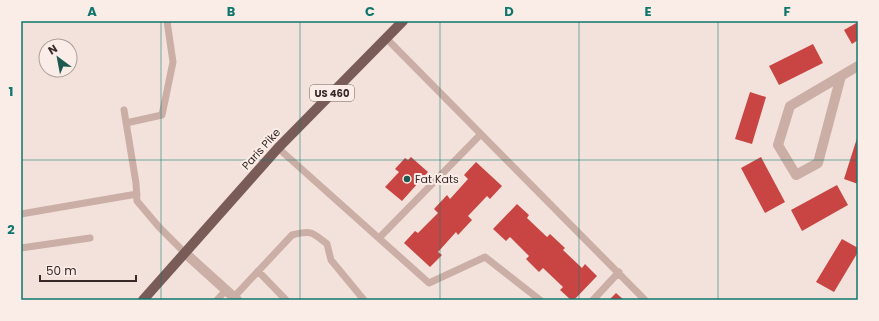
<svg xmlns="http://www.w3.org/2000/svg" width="879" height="321" font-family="Poppins,sans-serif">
	<rect width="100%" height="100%" fill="#f2e2db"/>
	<!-- building -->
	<path fill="#c84543" d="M858 22V40L852 44 844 30Z
		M813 44 823 63 779 85 769 66Z
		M750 92 766 97 752 144 735 139Z
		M858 135V184L844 179Z
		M411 157 428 172 402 201 385 187 399 172 395 169 405 158 408 160Z
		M761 157 785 202 765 213 741 168Z
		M476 162 502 186 490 199 487 196 468 216 472 220 458 235 456 232 438 252 442 255 430 267 404 243 415 231 418 233 438 213 434 209 447 195 450 199 468 179 464 175Z
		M837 185 848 205 802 231 791 210Z
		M517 204 529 215 527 218 547 237 550 234 565 248 563 250 582 268 585 264 597 276 574 300H571L560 290 563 287 543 268 539 272 526 259 529 256 510 237 506 241 493 229Z
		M842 239 858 248V252L834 292 816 282Z
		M616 293 624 300H609Z"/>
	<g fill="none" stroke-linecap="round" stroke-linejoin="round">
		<!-- lane -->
		<path stroke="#cbafa6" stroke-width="7" d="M386 38 645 300
			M124 110 136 183 137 201 159 227 185 253
			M126 123 162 115 173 62 167 21
			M278 148 429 283 485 257 540 300
			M21 214 137 194
			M379 238 481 134
			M21 248 90 238
			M258 271 286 300
			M234 297 292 235C311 230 312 232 327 244L331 260 364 300
			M217 300 226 290
			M593 300 619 272"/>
		<!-- street -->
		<path stroke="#cbafa6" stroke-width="10" d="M841 76 818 163 796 175 778 145 790 106 858 66
			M185 253 237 300"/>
		<!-- primary -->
		<path stroke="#795c58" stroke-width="10" d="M143 300 278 148 403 21"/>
	</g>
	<!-- grid -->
	<path fill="none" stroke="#0f766e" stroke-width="1" stroke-opacity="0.55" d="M161 21V300M300 21V300M440 21V300M579 21V300M718 21V300M21 160H858"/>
	<!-- markers -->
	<circle fill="#1c594f" stroke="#faede7" stroke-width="1.5" cx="407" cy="179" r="4"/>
	<g text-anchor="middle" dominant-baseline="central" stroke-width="4" stroke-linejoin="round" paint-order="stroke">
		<!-- shield labels -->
		<rect fill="#faede7" stroke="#726461" stroke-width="1" x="310" y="85" width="44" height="16" rx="3"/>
		<g font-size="10" font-weight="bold" fill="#372927">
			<text x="332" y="93">US 460</text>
		</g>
		<!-- street labels -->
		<g font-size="11" fill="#372927" stroke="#faede7">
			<text transform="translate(261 149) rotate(-48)">Paris Pike</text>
		</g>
		<!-- poi labels -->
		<g font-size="11" fill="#372927" stroke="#faede7" text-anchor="start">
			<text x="415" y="179">Fat Kats</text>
		</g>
	</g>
	<!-- border -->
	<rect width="879" height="321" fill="none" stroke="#faede7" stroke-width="44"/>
	<!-- north arrow -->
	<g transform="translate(58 58) rotate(328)"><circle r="19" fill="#faede7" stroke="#ac9f9a"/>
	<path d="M0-3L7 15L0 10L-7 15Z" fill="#1c594f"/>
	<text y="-6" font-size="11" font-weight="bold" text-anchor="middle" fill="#372927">N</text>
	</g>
	<!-- scale -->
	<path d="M40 275v6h96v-6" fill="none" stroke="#372927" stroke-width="2"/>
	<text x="46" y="275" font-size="12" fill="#372927" stroke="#faede7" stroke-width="3" paint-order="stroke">50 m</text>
	<rect x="22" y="22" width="835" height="277" fill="none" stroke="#0f766e" stroke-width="1.5"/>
	<g font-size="13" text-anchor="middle" font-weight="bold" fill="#0f766e">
		<text x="92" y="16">A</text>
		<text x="231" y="16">B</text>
		<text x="370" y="16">C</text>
		<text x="509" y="16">D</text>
		<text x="648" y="16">E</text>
		<text x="787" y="16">F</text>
		<text x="11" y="96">1</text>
		<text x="11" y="234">2</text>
	</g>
</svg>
